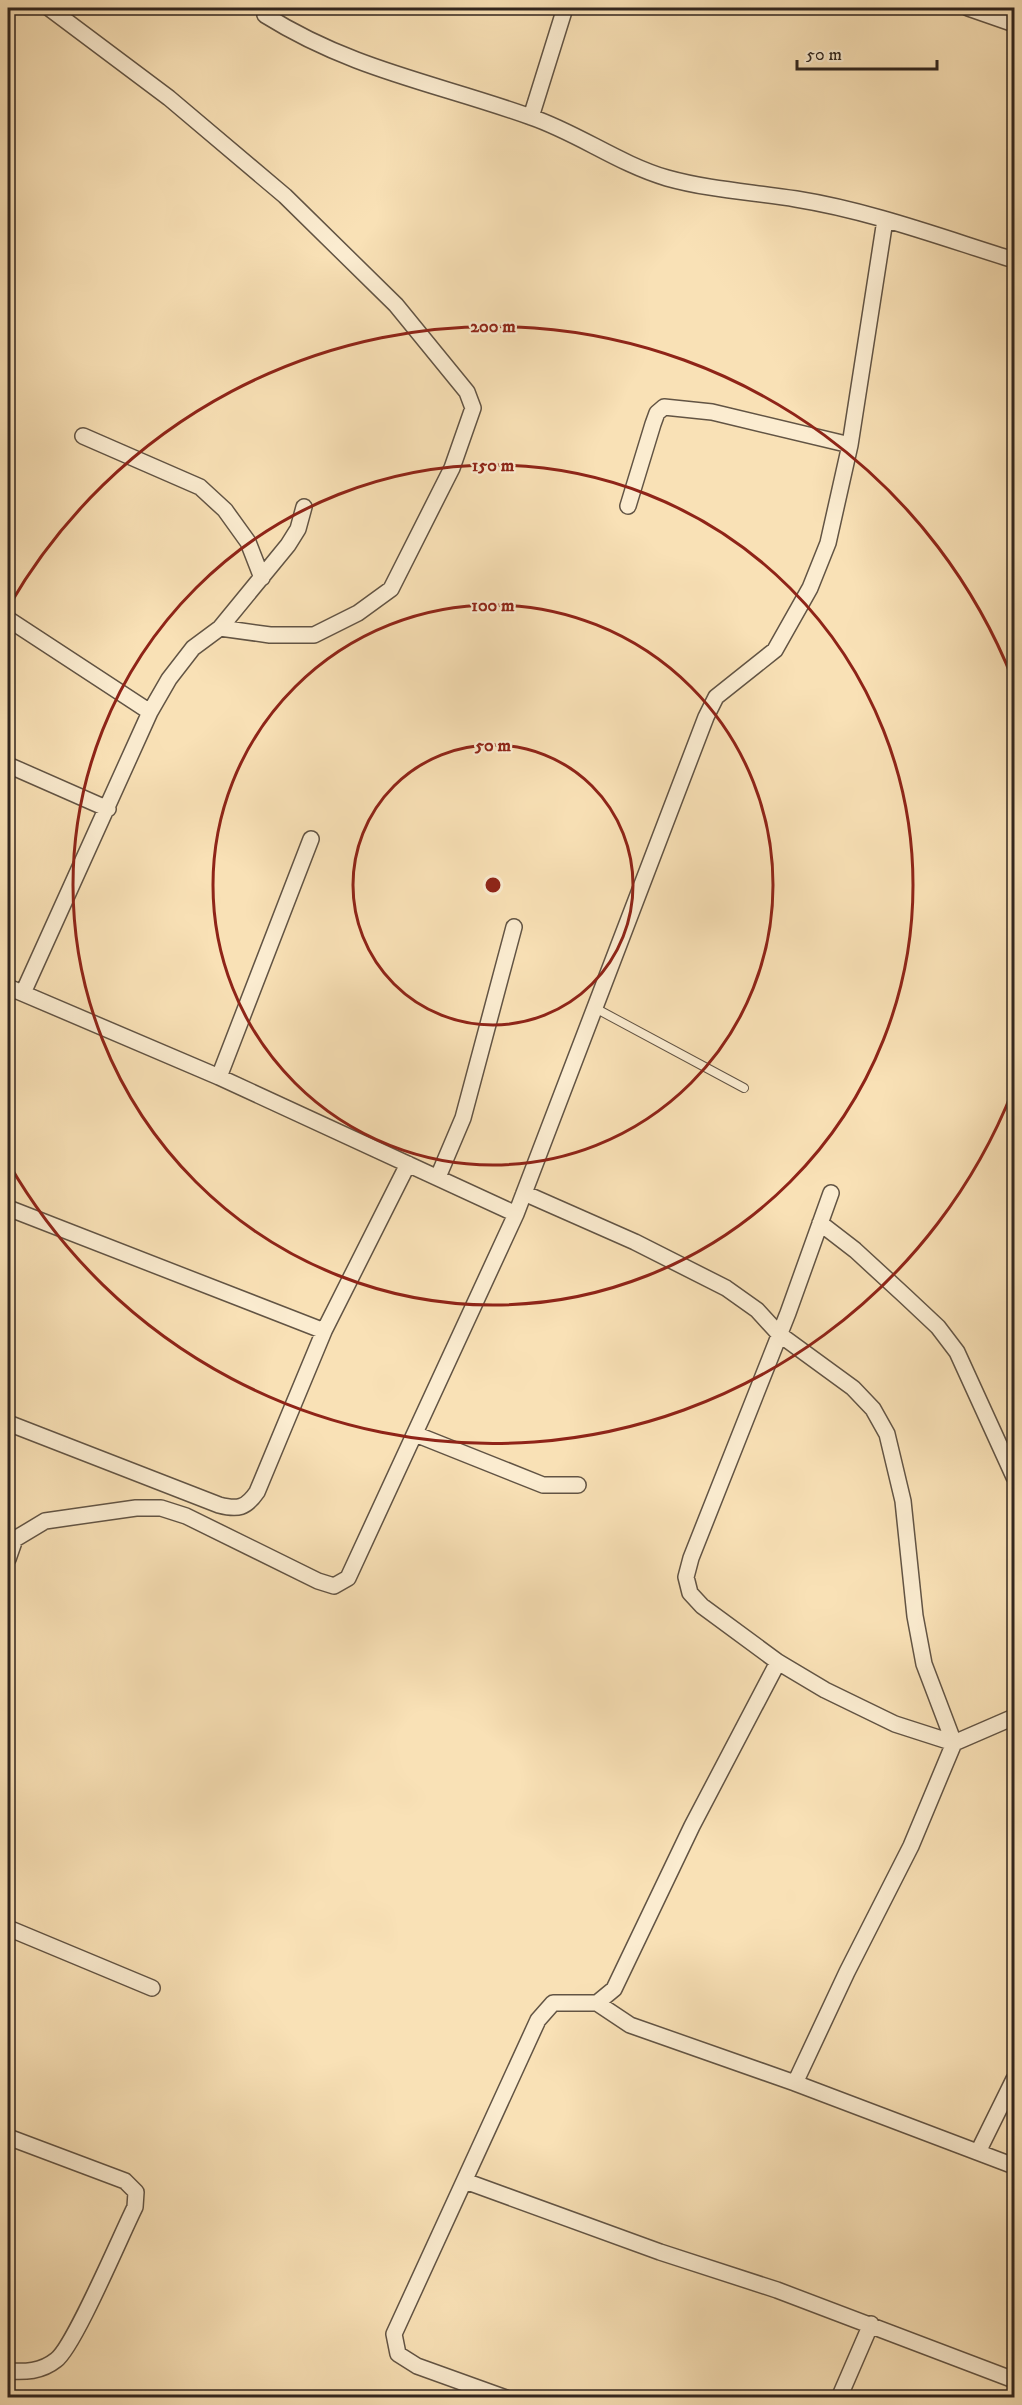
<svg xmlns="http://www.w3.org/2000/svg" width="1022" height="2405" font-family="'IM FELL DW Pica',serif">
	<rect width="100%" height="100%" fill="#f9e1b6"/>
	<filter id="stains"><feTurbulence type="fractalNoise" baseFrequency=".00333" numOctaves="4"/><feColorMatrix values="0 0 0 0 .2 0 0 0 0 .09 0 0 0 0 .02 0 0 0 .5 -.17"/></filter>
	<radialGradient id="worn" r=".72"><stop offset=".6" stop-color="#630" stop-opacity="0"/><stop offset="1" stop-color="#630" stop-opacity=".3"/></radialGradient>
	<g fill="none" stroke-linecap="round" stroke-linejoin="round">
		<!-- lane casing -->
		<g stroke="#625444" stroke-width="10">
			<path id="lane" d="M595 1008 744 1088"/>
		</g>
		<!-- street casing -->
		<g stroke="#625444" stroke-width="18">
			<path id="street" d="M49 8 169 98 285 196 396 305 467 392 473 408 452 468 391 589 358 613 314 635H270L220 628
				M968 8 1014 24
				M265 15C353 70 436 83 531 117 578 133 619 164 667 178 710 190 753 192 796 199 871 211 943 238 1014 260
				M531 117 565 8
				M83 436 200 487 225 510 248 542 262 578
				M628 506 653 424 657 413 664 407 712 412 850 445
				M8 619 150 712
				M8 765 108 809
				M8 987 219 1077 516 1214
				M23 993 150 712 169 679 193 648 220 628 288 545 298 529 304 507
				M219 1077 311 839
				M438 1177 463 1118 514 927
				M524 1193 635 1242 726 1288 757 1310 779 1334 853 1388 873 1409 887 1434 903 1501 915 1616 924 1664 954 1743 911 1846 847 1972 795 2083
				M831 1193 788 1313 691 1558 686 1577 690 1593 702 1606 778 1662 825 1690 895 1724 954 1743 1014 1717
				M8 1208 324 1331
				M820 1223 855 1250 905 1296 938 1327 957 1352 1014 1477
				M8 1423 219 1505C238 1510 246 1508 257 1492L324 1331 408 1164
				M415 1434 543 1485H578
				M8 1559 15 1539 45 1521 136 1508H161L186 1516 318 1581 334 1586 348 1578 516 1214 706 717 716 697 775 650 810 588 828 543 850 445 885 220
				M8 1928 152 1988
				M597 2003 630 2025 795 2083 1014 2166
				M8 2137 125 2181 136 2192 135 2207C121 2235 74 2347 56 2360 41 2372 25 2372 8 2371
				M978 2152 1014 2079
				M465 2181 660 2252 777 2290 1014 2380
				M506 2398 417 2366 398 2354 394 2334 538 2020 553 2003H597L614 1989 692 1826 778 1662
				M839 2398 871 2324"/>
		</g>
		<!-- lane -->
		<use href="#lane" stroke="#fbecd0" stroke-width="8"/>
		<!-- street -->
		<use href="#street" stroke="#fbecd0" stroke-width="15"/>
	</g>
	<!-- distance rings -->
	<g fill="none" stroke="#8f2418" stroke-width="3">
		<circle cx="493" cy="885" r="140"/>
		<circle cx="493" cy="885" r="280"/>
		<circle cx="493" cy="885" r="420"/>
		<path d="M1013 1090A559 559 0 0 1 9 1164M9 606A559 559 0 0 1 1013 680"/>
	</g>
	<circle cx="493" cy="885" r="9" fill="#8f2418" stroke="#fbecd0" stroke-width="3"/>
	<g font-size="18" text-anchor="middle" font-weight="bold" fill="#8f2418" stroke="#fbecd0" stroke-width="4.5" stroke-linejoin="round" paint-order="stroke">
		<text x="493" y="332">200 m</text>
		<text x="493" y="471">150 m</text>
		<text x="493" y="611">100 m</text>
		<text x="493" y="751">50 m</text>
	</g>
	<!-- margin -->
	<rect width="1022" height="2405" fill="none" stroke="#f9e1b6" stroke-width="30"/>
	<rect x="9" y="9" width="1004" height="2387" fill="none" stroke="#30251e" stroke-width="3"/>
	<rect x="15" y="15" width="992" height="2375" fill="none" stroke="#30251e" stroke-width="1.5"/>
	<!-- scale -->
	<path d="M797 60v9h140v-9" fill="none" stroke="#30251e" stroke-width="3"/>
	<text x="806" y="60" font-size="18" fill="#30251e" stroke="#fbecd0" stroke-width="4.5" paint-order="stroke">50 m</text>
	<rect width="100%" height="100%" filter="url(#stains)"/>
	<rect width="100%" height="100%" fill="url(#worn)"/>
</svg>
